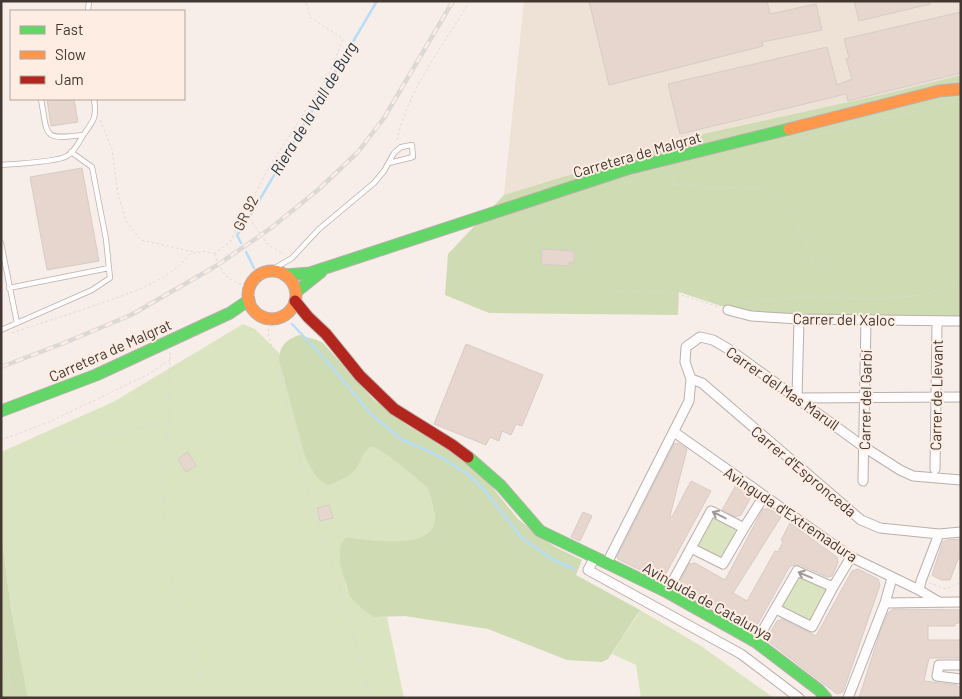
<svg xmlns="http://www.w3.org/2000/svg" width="962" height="699" font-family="Barlow,sans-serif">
	<rect width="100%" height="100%" fill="#f8eee9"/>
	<!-- industrial -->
	<path fill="#eee1d5" d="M524 1H961V75L885 94 703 134 504 195Z"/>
	<!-- green -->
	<path fill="#dae4c0" d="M243 324 255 329 279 353 284 380 358 467 366 449 371 445 391 457 426 486C431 494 432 503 434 512 443 553 369 540 347 537L339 554 347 591 374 617H387L404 698H28L11 609 1 533V452L113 402Z
		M714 512 744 528 724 565 691 548Z
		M797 571 833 587 812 627 776 609Z
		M640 610 701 646 774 698H641L636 665 612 654C621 638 632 625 640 610Z"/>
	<!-- forest -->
	<path fill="#cfdbb3" d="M961 75V321L751 316 679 292 678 315 489 313 445 295 448 254 504 195 703 134 885 94Z
		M299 335 317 340 323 343 373 399 407 425 447 449 467 464 488 482 518 519 534 532 555 547 582 560 576 575 640 610 608 659 602 662 567 660 488 629 405 616 374 617C366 612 356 604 350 596 347 591 347 586 345 581 341 567 334 548 347 537 369 540 443 553 434 512 432 503 431 494 426 486 409 473 389 453 371 446 363 451 363 458 358 466 353 475 337 482 328 485 315 479 309 465 304 453L279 360C279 346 287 339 299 335Z
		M1 533 11 609 28 698H1Z"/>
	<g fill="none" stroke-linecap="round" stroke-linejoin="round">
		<!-- stream -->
		<path stroke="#b8ddf6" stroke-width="2.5" d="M250 216 377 1
			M241 243 237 235 247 220
			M246 252 254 268
			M292 324 325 359 371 414 401 439 437 455 468 474 485 491 522 538 552 559 574 569"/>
	</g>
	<!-- building -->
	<path fill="#e6d6cd" stroke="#d6ccc7" d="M589 1H767L770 14 816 4 822 30 762 42 763 46 609 85Z
		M854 1H930V4L859 21Z
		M961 12V73L848 101 846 94 680 134 668 84 827 47 837 85 852 79 846 59 849 58 844 39Z
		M47 99H74L78 122 51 126Z
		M82 168 99 261 47 270 30 177Z
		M542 249 574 251V263L569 262V266L541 264Z
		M466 344 543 375 522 426 516 424 511 435 502 431 499 441 490 437 486 445 434 424Z
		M678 443 687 449 670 516 672 517 691 481 711 491 664 577 658 579 618 559 617 557 674 444Z
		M188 452 196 466 186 472 178 459Z
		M736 485 748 493 750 499 741 515 735 517 722 510Z
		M329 505 333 518 320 521 317 508Z
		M763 509H770L781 517 733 593 747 601 775 551 778 552 783 542 781 540 790 523 837 557 838 563 832 576 827 577 800 565 790 566 756 627 749 629 679 589 678 585 689 564 695 563 725 580Z
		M583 512 592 516 580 541 571 537Z
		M961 539V558L958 559 950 580H941L932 575 943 542 947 540Z
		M858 569 878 579 880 585 843 692 837 694 768 641V636L777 621 782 619 816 636 852 571Z
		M893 609 961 610V622L955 624V626H928V640H961V658H929L924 681 957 685 956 686 961 687V698H859L880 632 888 613Z"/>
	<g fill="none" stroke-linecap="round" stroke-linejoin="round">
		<!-- lane casing -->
		<g stroke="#bab0ab" stroke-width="6">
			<path id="lane" d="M88 11 89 1
				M41 99C48 137 42 140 83 135
				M1 165C15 164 57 162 67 156 75 152 79 141 84 134 94 120 97 117 94 99
				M1 243 17 323
				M270 271 292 258 319 229 374 183 384 171 394 153 401 147 412 145 413 157 389 163
				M9 288 109 268
				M1 330 92 290 110 278 106 239 92 167 71 152"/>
		</g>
		<!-- street casing -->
		<g stroke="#bab0ab" stroke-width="11">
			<path id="street" d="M728 310 751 316 799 319 961 321
				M799 319 797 398 961 397
				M691 379 702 383 861 520 880 528 939 534 961 532
				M674 432 851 557 919 590 939 602
				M935 469 937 321
				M863 481 866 319
				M691 548 723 564 744 528
				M595 557 588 570 741 654 799 698
				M607 563 689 401 691 379 685 362 686 347 700 337 713 340 730 350 864 447 900 470 913 476 961 480
				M919 590 921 581 939 534
				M667 592 711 511 744 528 764 496
				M885 603 961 602
				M776 609 812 627 833 587
				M756 642 797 571 833 587 851 557
				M961 665H939L937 676 961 679
				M848 698 885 603 892 578"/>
		</g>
		<!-- fast casing -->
		<g stroke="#bab0ab" stroke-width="13">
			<path id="fast" d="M285 275 310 273 627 169 789 129
				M296 292 321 272
				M1 411 96 375 230 313 249 300
				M468 457 501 486 540 531 667 592 756 642 819 690 826 698"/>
		</g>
		<!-- slow casing -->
		<g stroke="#bab0ab" stroke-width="13">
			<path id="slow" d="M789 129 939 91 961 89
				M248 295a24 24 0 1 1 48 0a24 24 0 1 1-48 0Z"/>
		</g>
		<!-- jam casing -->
		<g stroke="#bab0ab" stroke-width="13">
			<path id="jam" d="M295 301 308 317 326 334 360 376 394 409 452 445 468 457"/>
		</g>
		<!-- path -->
		<path stroke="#dddad8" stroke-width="1" stroke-dasharray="2.5 2.5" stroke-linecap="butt" d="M100 120 112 149 118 194 126 221 141 240 194 252
			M800 138 959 101
			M397 140C408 90 443 45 470 1
			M668 170 674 184 711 188 757 187 791 209 816 267 844 297
			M614 185 636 179
			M245 216 250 219 268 245 284 254
			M214 254 230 242 268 169 329 74 343 39 310 17 306 1
			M214 254C224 275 225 280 249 287
			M617 291 675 293 719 307
			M744 304 754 301 804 297 878 299 925 295 961 278
			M270 319 268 332 314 514 337 578 371 698
			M12 333C35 325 58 318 81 310 115 298 168 284 190 254L204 251 213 254
			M170 352 169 423 162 468 166 558 206 698
			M1 440 49 422 149 374 171 359
			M53 444 168 423
			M165 449C186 444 201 431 217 417
			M162 468 176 458 230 426
			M929 583 946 589 961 582
			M1 632 12 698"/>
		<!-- lane -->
		<use href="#lane" stroke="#fefcfc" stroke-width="4.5"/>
		<!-- street -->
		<use href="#street" stroke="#fefcfc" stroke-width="9"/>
		<!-- fast -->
		<use href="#fast" stroke="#63d668" stroke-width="11"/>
		<!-- slow -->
		<use href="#slow" stroke="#ff974d" stroke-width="11"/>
		<!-- jam -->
		<use href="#jam" stroke="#b3261e" stroke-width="11"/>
		<!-- rail casing -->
		<g stroke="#dbd8d6" stroke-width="4.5">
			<path id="rail" d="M1 367 64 343 131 315 216 266 271 228 319 189 358 152 384 118 453 1"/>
		</g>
		<!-- rail -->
		<use href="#rail" stroke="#feede3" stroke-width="2.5" stroke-dasharray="8" stroke-linecap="butt"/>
	</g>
	<!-- one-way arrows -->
	<defs><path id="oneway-shaft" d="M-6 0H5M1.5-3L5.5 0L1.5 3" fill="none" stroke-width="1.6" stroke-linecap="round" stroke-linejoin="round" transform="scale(1.25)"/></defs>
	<g stroke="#a09a96">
		<use href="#oneway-shaft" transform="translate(719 515) rotate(-153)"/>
		<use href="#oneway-shaft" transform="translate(805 575) rotate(-157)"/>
	</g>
	<g text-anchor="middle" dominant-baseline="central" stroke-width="4" stroke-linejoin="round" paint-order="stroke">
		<!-- street labels -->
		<g font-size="15" fill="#423731" stroke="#feede3">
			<text transform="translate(637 154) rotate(-16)">Carretera de Malgrat</text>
			<text transform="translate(245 213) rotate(-63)">GR 92</text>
			<text transform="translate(844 319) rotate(1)">Carrer del Xaloc</text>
			<text transform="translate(110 350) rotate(-24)">Carretera de Malgrat</text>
			<text transform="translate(783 388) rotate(35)">Carrer del Mas Marull</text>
			<text transform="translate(936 395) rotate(-89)">Carrer de Llevant</text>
			<text transform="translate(865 400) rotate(-89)">Carrer del Garbí</text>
			<text transform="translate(804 471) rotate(40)">Carrer d'Espronceda</text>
			<text transform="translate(791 514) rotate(34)">Avinguda d'Extremadura</text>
			<text transform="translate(708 601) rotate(29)">Avinguda de Catalunya</text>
		</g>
		<!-- water labels -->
		<g font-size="16" font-style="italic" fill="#113245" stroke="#feede3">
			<text transform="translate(313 108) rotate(-59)">Riera de la Vall de Burg</text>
		</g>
	</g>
	<!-- border -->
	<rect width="962" height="699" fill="none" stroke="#423731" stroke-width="5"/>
	<!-- legend -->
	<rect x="10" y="10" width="175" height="90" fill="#feede3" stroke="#b3a49c"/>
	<rect x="20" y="26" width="25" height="8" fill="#63d668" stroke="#b3a49c"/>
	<text x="55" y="35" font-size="15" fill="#423731">Fast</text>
	<rect x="20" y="51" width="25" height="8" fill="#ff974d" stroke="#b3a49c"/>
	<text x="55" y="60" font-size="15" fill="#423731">Slow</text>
	<rect x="20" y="76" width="25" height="8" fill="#b3261e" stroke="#b3a49c"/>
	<text x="55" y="85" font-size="15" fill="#423731">Jam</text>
</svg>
